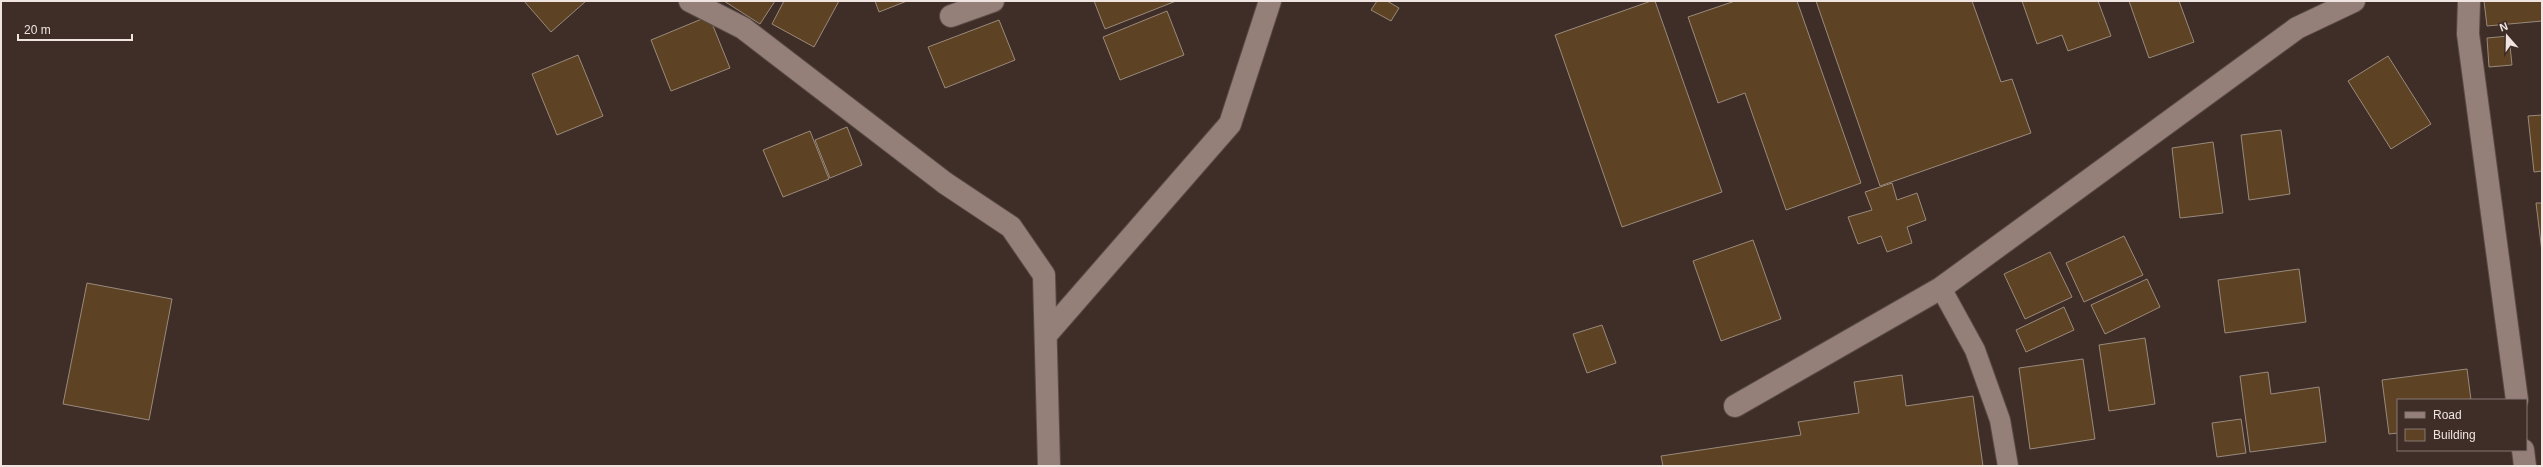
<svg xmlns="http://www.w3.org/2000/svg" width="2543" height="467" font-family="Arial,sans-serif">
	<rect width="100%" height="100%" fill="#3f2d28"/>
	<!-- building -->
	<path fill="#5e4224" stroke="#998a7b" d="M524 1H586L551 32Z
		M724 1H775L760 24Z
		M784 1H839L814 47 772 24Z
		M875 1H907L879 12Z
		M1094 1H1176L1105 29Z
		M1377 1H1387L1399 8 1391 21 1371 10Z
		M1651 1H1655L1722 192 1622 227 1555 35Z
		M1735 1H1797L1861 183 1786 210 1745 93 1718 103 1688 17Z
		M1816 1H1972L2001 82 2012 79 2031 133 1880 186Z
		M2022 1H2098L2111 36 2068 51 2062 35 2037 44Z
		M2129 1H2179L2194 42 2149 58Z
		M2484 1H2542V21L2487 26Z
		M1167 11 1184 55 1120 80 1103 37Z
		M709 16 730 68 671 91 651 40Z
		M999 20 1015 60 945 88 928 47Z
		M2509 36 2512 65 2489 67 2487 38Z
		M578 55 603 116 557 135 532 74Z
		M2388 56 2431 124 2391 149 2348 81Z
		M2542 115V171L2534 172 2528 116Z
		M847 127 862 165 830 178 815 140Z
		M2281 130 2290 194 2249 200 2241 135Z
		M810 131 829 179 783 197 763 150Z
		M2213 142 2223 213 2180 218 2172 148Z
		M1892 183 1897 200 1917 193 1926 220 1907 227 1912 243 1887 252 1881 236 1858 244 1848 217 1872 210 1865 192Z
		M2536 203H2542V252Z
		M2124 236 2143 275 2084 302 2066 263Z
		M1753 240 1781 319 1721 341 1693 261Z
		M2050 252 2072 297 2025 319 2004 274Z
		M2299 269 2306 322 2225 333 2218 280Z
		M2147 279 2160 307 2105 334 2091 305Z
		M87 283 172 299 149 420 63 404Z
		M2064 307 2074 330 2026 352 2016 330Z
		M1602 325 1616 363 1587 373 1573 334Z
		M2145 338 2155 404 2109 411 2099 345Z
		M2083 359 2095 439 2030 449 2019 368Z
		M2467 369 2471 400H2398V433L2389 434 2382 380Z
		M2268 372 2271 394 2319 387 2326 442 2250 452 2240 376Z
		M1902 375 1906 406 1973 396 1983 466H1663L1661 456 1801 435 1798 422 1859 413 1854 382Z
		M2241 419 2246 453 2217 457 2212 423Z"/>
	<g fill="none" stroke-linecap="round" stroke-linejoin="round">
		<!-- lane casing -->
		<g stroke="#5a4b46" stroke-width="22">
			<path id="lane" d="M1941 288 1975 350 2000 420 2008 466"/>
		</g>
		<!-- street casing -->
		<g stroke="#5a4b46" stroke-width="24">
			<path id="street" d="M690 1 743 28 945 183 1011 227 1044 275 1049 466
				M2469 1 2468 34 2517 400
				M951 16 993 1
				M1046 335 1230 124 1270 1
				M1735 406 1941 288 2297 28 2354 1
				M2523 450 2525 466"/>
		</g>
		<!-- lane -->
		<use href="#lane" stroke="#958079" stroke-width="20"/>
		<!-- street -->
		<use href="#street" stroke="#958079" stroke-width="22"/>
	</g>
	<!-- border -->
	<rect width="2543" height="467" fill="none" stroke="#efe4e0" stroke-width="4"/>
	<!-- legend -->
	<rect x="2397" y="399" width="130" height="52" fill="#3f2d28" stroke="#857672"/>
	<rect x="2405" y="412" width="20" height="6" fill="#958079" stroke="#857672"/>
	<text x="2433" y="419" font-size="12" fill="#efe4e0">Road</text>
	<rect x="2405" y="429" width="20" height="12" fill="#5e4224" stroke="#857672"/>
	<text x="2433" y="439" font-size="12" fill="#efe4e0">Building</text>
	<!-- north arrow -->
	<g transform="translate(2507 36) rotate(340)" stroke="#3f2d28" stroke-width="3" paint-order="stroke">
	<path d="M0-3L7 15L0 10L-7 15Z" fill="#efe4e0"/>
	<text y="-6" font-size="11" font-weight="bold" text-anchor="middle" fill="#efe4e0">N</text>
	</g>
	<!-- scale -->
	<path d="M18 34v6h114v-6" fill="none" stroke="#efe4e0" stroke-width="2"/>
	<text x="24" y="34" font-size="12" fill="#efe4e0" stroke="#3f2d28" stroke-width="3" paint-order="stroke">20 m</text>
</svg>
